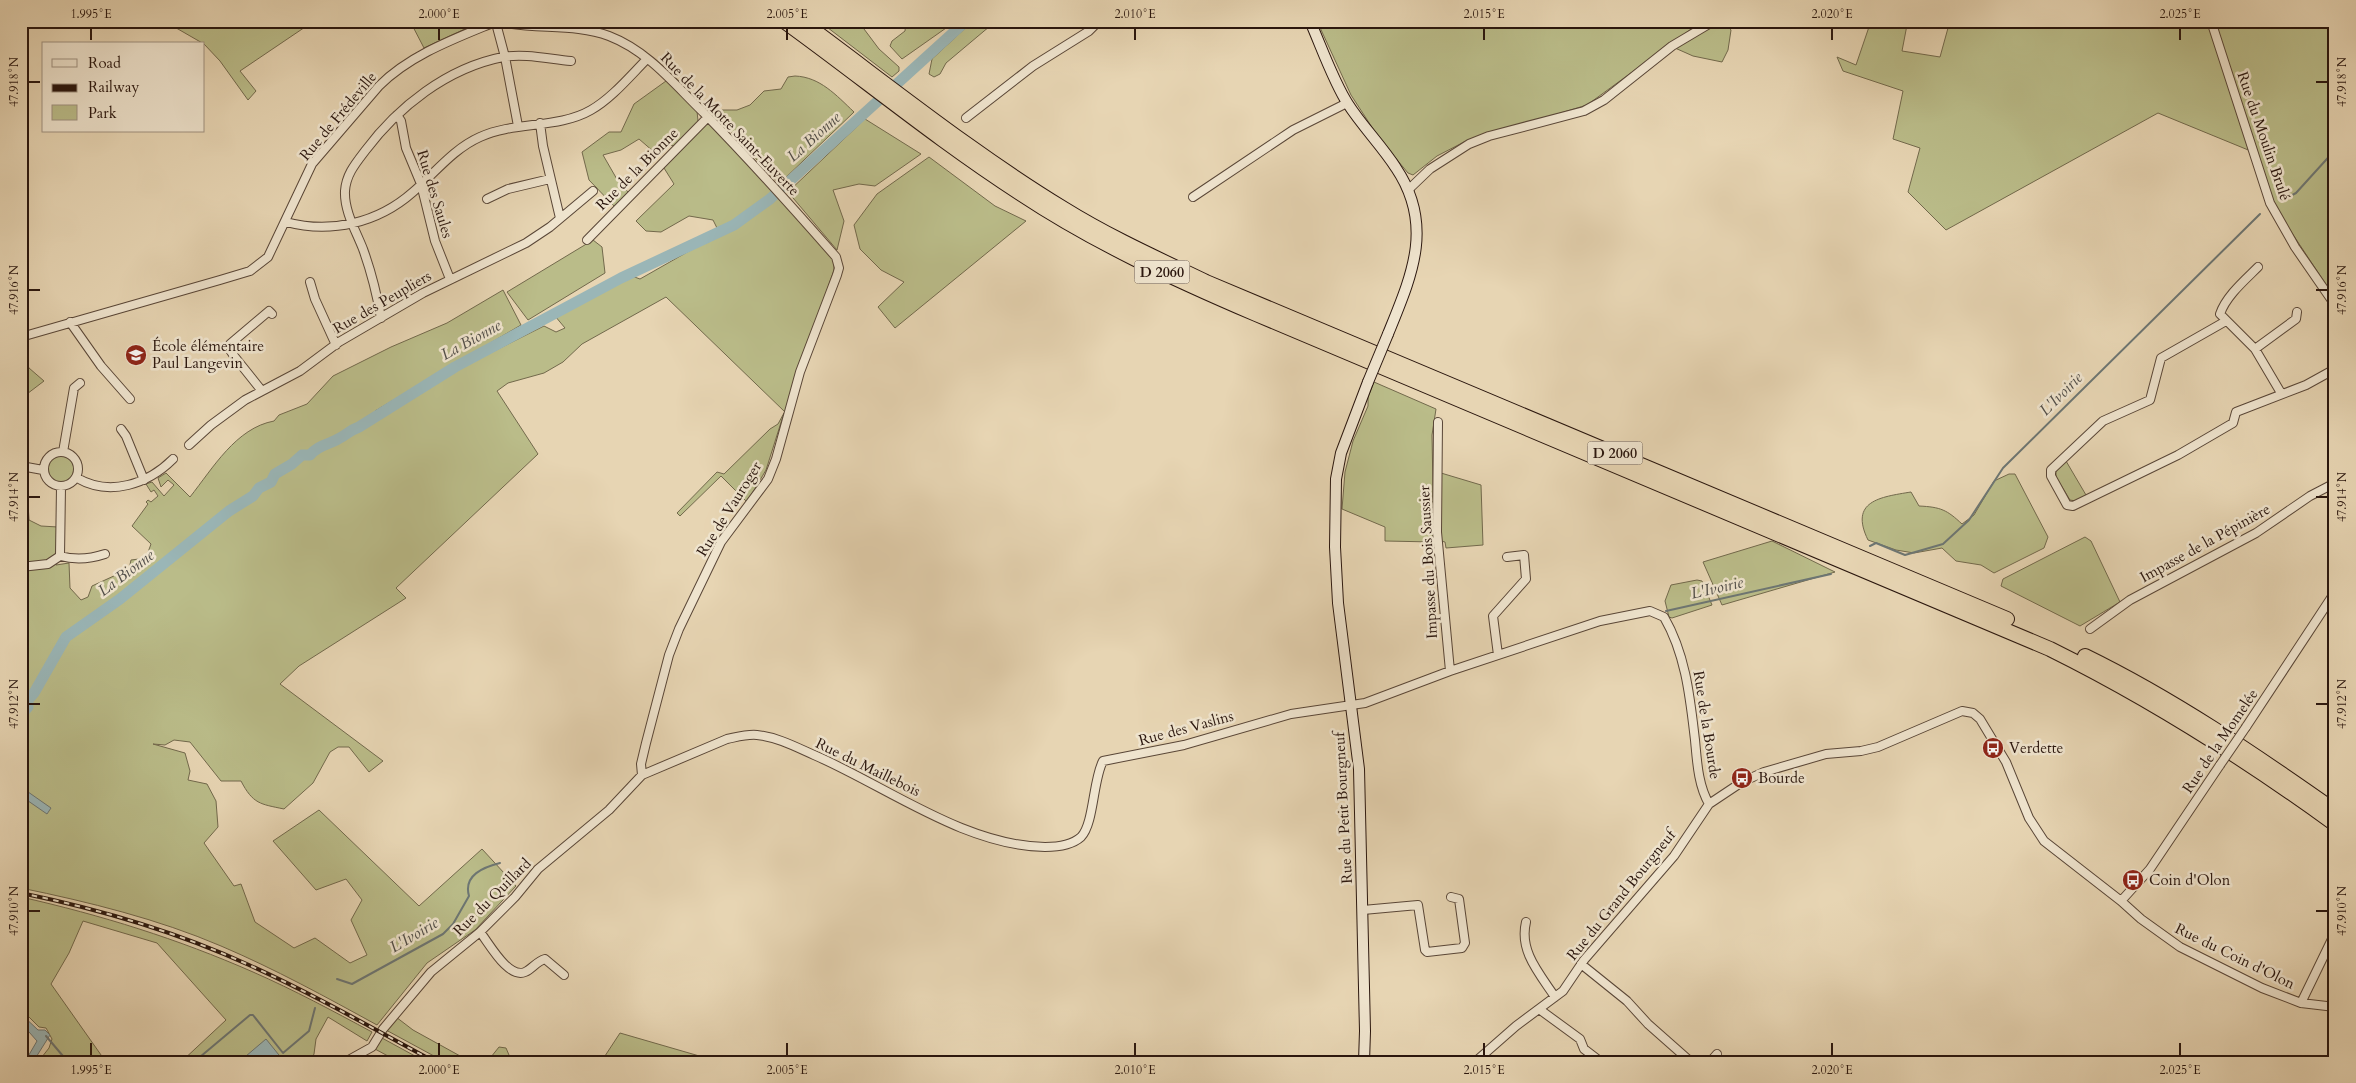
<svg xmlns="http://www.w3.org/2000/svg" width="2356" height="1083" font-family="Cardo,serif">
	<rect width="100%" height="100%" fill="#e7d5b3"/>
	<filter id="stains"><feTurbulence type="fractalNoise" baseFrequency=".004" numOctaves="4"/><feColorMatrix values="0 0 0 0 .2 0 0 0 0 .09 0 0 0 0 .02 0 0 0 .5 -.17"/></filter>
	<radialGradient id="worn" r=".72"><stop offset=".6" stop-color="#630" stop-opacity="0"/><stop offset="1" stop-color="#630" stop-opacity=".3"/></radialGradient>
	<!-- green -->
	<path fill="#babc89" stroke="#72694c" d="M173 21H314L240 71 256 91 248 100 220 61 204 44 171 25Z
		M410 21H482L424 48Z
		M819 21H858L879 49 899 67V71L892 77Z
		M906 21H956L902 59 890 46 892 41 905 31Z
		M973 21H996L946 63 940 74 934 77 929 74 932 59Z
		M1317 21H1702L1587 105 1464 142 1437 156 1413 175 1408 173 1379 138 1351 95Z
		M1871 21H1889L1907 25 1902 51 1940 57 1948 28 1923 21H2335V298L2276 209 2258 154 2158 113 1946 230 1908 192 1920 148 1893 139 1903 91 1843 71 1837 57 1856 65Z
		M1719 22 1726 24 1731 30 1728 50 1722 62 1693 56 1675 48 1699 30Z
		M795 76C820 77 836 95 854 112L779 184 716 115 722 110H737L750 105 764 91 781 89 788 77Z
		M666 81 697 111 698 121 680 146 666 145 654 152 639 139 621 150 603 155 618 181 628 192 615 207 589 180 582 152 609 132H621L634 104Z
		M865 119 921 154 875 186 859 184 833 190 844 221 837 250 788 192Z
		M709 121 775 190 733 221 717 228 713 220 689 216 661 232 646 231 636 221 674 184 664 168Z
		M929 157 995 206 1026 221 895 328 878 307 904 282 881 270 860 249 854 225 877 194Z
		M778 195 834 251V270L785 412 666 297 582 344 563 362 544 373 508 383 497 391 538 454 396 588 406 598 299 666 280 684 383 761 369 772 349 747H338L330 752 313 783 284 809C260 804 253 804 241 781H221L190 742 174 740 165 745 153 744 185 753 190 771 188 780 207 784 216 801 218 827 204 843 234 886 241 884 255 922 294 948 315 938 350 963 367 955 351 920 362 900 346 879 316 890 273 841 319 810 419 906 482 849 516 886 475 930 427 963 377 1025C326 997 275 969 221 946 158 919 89 902 21 888V501L28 503 29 520 41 526 58 527 56 565 69 563 70 588 81 600 88 597 92 586 129 569 131 560 139 559 147 555 151 544 132 526 148 504 146 502 148 500 151 502 158 496 154 490 151 492 146 484 152 482 164 496 174 485 168 480 161 487 158 478 166 473 190 497C213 468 236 428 274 421L279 415 307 404 333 376 391 347 447 323 503 290 521 325 375 411 372 417 377 420 455 367 458 369 544 326 556 332 565 328 555 316 629 275 640 279 719 234Z
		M593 240 602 247 605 273 528 320 507 292Z
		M21 354 29 368 44 381 23 397 21 395Z
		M1374 382 1436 409 1432 435 1434 542 1385 541V527L1342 509 1345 472 1353 441 1368 406V397Z
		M784 413 766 470 747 502 721 476 680 516 677 513 717 472 724 474 770 429 778 424Z
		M45 470a15 15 0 1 1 30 0a15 15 0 1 1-30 0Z
		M2066 461 2086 495 2076 501 2070 500 2056 477V470Z
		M1441 473 1481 485 1483 545 1446 548 1445 542 1441 541 1439 509Z
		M2009 474H2015L2048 537 2044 548 1994 573 1981 565 1956 561 1942 548 1914 553 1896 550 1868 540C1849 501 1880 497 1911 492L1919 506C1941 507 1947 510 1962 524L1974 515 1994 481Z
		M2085 537 2091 541 2120 602 2080 626 2001 586 2003 579Z
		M1772 541 1835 572 1722 605 1703 562Z
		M1697 580 1702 581 1712 605 1672 618 1669 617 1665 601 1671 585Z
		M21 897C101 915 178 939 253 972 294 990 333 1011 372 1032L367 1041 328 1017 316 1039 314 1054 310 1062 290 1056 289 1062H181L226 1020 157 943 83 921 69 953 51 984 106 1062H38L49 1048 52 1039 46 1028 39 1027 21 1009Z
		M396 1017 413 1030 471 1062H445L386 1030Z
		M620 1033 720 1062H601Z
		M382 1038 426 1062H399L375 1049Z
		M499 1047 506 1048 512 1062H487Z"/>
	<!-- water -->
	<path fill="#9ab6b7" stroke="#6d7673" d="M21 787 51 808 47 814 21 796Z
		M21 1014 38 1030H45L50 1035 33 1062H21V1057L23 1061 26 1060 37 1041 21 1023Z
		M266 1039 283 1060 239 1062Z"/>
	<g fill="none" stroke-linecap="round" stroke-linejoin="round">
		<!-- stream -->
		<path stroke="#6d7673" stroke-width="2" d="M2283 200 2296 193 2335 150
			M1870 546 1876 543 1905 555 1943 544 1969 520 2003 468 2260 214
			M1666 611 1831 574
			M337 979 352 984 443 934 453 924 469 896C463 875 484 867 500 863
			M46 1036 68 1062
			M194 1062 250 1015H253L283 1053 309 1031 315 1008"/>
		<!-- river -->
		<path stroke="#9ab6b7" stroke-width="11" d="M21 715 28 707V700L34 693 66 637 120 599 229 511 253 496 259 488 271 482 275 474 292 464 302 455H310C318 445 328 445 338 439 347 435 348 431 359 427L455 367 621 278 734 225 770 199 966 21"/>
		<!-- street casing -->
		<g stroke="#594637" stroke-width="10">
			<path id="street" d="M2211 21 2270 203 2295 247 2335 305
				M501 22C536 30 575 23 609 36 648 51 674 84 703 112 749 159 793 208 836 257L839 268 837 275 800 372 776 459 768 479 721 542 679 629 669 655 646 743 641 764 642 775
				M497 27 505 57 518 126
				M397 115 401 121 406 148 421 184 435 241 450 279
				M966 118 1033 66 1089 31 1099 21
				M540 123 543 146 560 218
				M1408 190 1430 169 1469 144 1489 136 1584 111 1604 100 1672 46 1714 21
				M1193 197 1293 130 1347 103
				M487 199 508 189 550 179
				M286 222C331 234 378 223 413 192 435 173 453 149 480 137 515 121 558 129 591 110 612 98 630 76 647 59
				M587 240 708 117
				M2258 267C2245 280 2226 296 2220 314L2255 349 2281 393
				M310 282 315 299 336 345
				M381 318C377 295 371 271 363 249 356 231 344 211 345 191 346 175 355 164 365 151 398 107 447 68 503 57 524 53 549 59 571 61
				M2226 321 2161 358 2150 400 2103 421 2051 470V476L2067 505 2073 506 2178 455 2233 423 2236 412 2306 385 2335 369
				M70 322 101 366 130 399
				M21 337 220 280 250 271 268 257 312 164 379 86C409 56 451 40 490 24
				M2255 349 2296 319 2297 312
				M262 391 234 356 230 350V344L269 311 272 314
				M1438 422 1437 532 1450 671
				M121 429 126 436 144 480
				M189 445 211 425 245 400 300 371 339 342 423 293 526 243 550 227 593 191
				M44 469a17 17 0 1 1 34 0a17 17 0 1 1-34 0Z
				M63 452 74 388 80 383
				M21 466 43 470
				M77 478C110 497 148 484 173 459
				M60 556 61 487
				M21 567 48 564 60 556C75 560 90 559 105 554
				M2090 629 2130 600 2256 533 2310 496 2335 483
				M1498 655 1493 616 1526 579 1524 555 1507 557
				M2246 727 2335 592
				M2121 901 2150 869 2220 765
				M1363 910 1418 905 1425 950 1427 952 1462 948 1465 943 1459 899 1451 897
				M1526 922C1519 951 1539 973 1555 997
				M480 932C489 943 508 979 525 972 532 969 537 961 545 959L564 975
				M1581 964 1627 1001 1648 1024 1691 1062
				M2301 1003 2333 937
				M1539 1009 1580 1039 1584 1049 1601 1062
				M345 1062 372 1047 383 1029 431 972 480 932 515 897 538 869 609 810 642 775 727 739C737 737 747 734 757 735 777 737 796 747 814 755 886 786 965 846 1045 847 1056 847 1072 845 1081 837 1094 824 1093 779 1103 761L1184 745 1291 714 1365 703 1450 671 1600 621 1650 611 1664 617C1686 655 1690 698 1695 740 1697 761 1698 785 1709 804
				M1475 1062 1516 1026 1563 991 1584 960 1674 856 1709 804 1742 782 1764 772 1826 754 1861 751 1878 747 1962 711 1973 713 1980 719 2006 762 2029 818 2044 841 2121 901 2141 919 2180 947 2262 988 2301 1003 2335 1007
				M1710 1062 1717 1054"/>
		</g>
		<!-- secondary casing -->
		<g stroke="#2a160e" stroke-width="12">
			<path id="secondary" d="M1310 21C1321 46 1334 83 1348 104 1362 126 1382 146 1396 168 1435 226 1411 277 1388 334
				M1364 1062 1365 1031 1359 769 1338 603 1335 547 1336 479 1341 453 1368 382"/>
		</g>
		<!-- highway casing -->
		<g stroke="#2a160e" stroke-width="16">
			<path id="highway" d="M784 21C863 78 938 140 1020 193 1094 242 1174 279 1256 314L2050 649C2151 699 2244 758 2335 824
				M801 21C888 85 972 153 1064 209 1109 237 1158 259 1206 282L2007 619
				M2085 656C2173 699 2254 754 2335 811"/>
		</g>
		<!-- street -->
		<use href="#street" stroke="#efe4ce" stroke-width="8"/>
		<!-- secondary -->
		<use href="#secondary" stroke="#efe4ce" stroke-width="10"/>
		<!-- highway -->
		<use href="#highway" stroke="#e7d5b3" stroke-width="14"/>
		<!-- rail casing -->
		<g stroke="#2a160e" stroke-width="4">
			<path id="rail" d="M21 893C99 909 177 932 249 965 313 994 374 1029 435 1062"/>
		</g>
		<!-- rail -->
		<use href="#rail" stroke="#efe4ce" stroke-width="2" stroke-dasharray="5.5" stroke-linecap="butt"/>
		<!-- street-bridge casing -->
		<g stroke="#594637" stroke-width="10" stroke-linecap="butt">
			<path id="street-bridge" d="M2220 765 2246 727"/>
		</g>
		<!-- secondary-bridge casing -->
		<g stroke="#2a160e" stroke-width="12" stroke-linecap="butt">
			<path id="secondary-bridge" d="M1368 382 1388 334"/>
		</g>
		<!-- street-bridge -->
		<use href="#street-bridge" stroke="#efe4ce" stroke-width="8"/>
		<!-- secondary-bridge -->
		<use href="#secondary-bridge" stroke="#efe4ce" stroke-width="10"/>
	</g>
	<!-- ticks -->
	<path fill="none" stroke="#2a160e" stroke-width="2" d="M91 28V40M439 28V40M787 28V40M1135 28V40M1484 28V40M1832 28V40M2180 28V40M28 82H40M2316 82H2328M28 290H40M2316 290H2328M28 497H40M2316 497H2328M28 704H40M2316 704H2328M28 911H40M2316 911H2328M91 1043V1056M439 1043V1056M787 1043V1056M1135 1043V1056M1484 1043V1056M1832 1043V1056M2180 1043V1056"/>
	<!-- icons -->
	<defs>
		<g id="school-disc" transform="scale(1.125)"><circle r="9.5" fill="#8f2418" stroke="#efe4ce"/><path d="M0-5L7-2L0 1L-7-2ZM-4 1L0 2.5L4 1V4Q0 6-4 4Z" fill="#fff"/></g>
		<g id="bus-disc" transform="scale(1.125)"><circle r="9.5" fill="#8f2418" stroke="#efe4ce"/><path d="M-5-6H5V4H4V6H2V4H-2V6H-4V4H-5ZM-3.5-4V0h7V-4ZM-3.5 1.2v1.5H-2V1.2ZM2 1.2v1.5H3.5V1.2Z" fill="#fff"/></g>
	</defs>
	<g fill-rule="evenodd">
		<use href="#school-disc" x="136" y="355"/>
		<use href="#bus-disc" x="1993" y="748"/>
		<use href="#bus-disc" x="1742" y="778"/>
		<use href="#bus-disc" x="2133" y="880"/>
	</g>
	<g text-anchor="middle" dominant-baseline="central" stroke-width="5" stroke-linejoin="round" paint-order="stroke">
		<!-- shield labels -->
		<g fill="#efe4ce" stroke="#655448" stroke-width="1">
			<rect x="1134.5" y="260.5" width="55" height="23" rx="4"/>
			<rect x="1587.5" y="441.5" width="55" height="23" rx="4"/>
		</g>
		<g font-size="14" font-weight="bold" fill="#2a160e">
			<text x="1162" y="272">D 2060</text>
			<text x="1615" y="453">D 2060</text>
		</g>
		<!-- street labels -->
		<g font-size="15" fill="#2a160e" stroke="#efe4ce">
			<text transform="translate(338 116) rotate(-50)">Rue de Frédeville</text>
			<text transform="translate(730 124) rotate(46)">Rue de la Motte Saint-Euverte</text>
			<text transform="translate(2264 136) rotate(71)">Rue du Moulin Brulé</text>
			<text transform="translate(637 169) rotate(-45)">Rue de la Bionne</text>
			<text transform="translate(435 194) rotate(73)">Rue des Saules</text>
			<text transform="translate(382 302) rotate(-30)">Rue des Peupliers</text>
			<text transform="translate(729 509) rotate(-58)">Rue de Vauroger</text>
			<text transform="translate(2205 543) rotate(-29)">Impasse de la Pépinière</text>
			<text transform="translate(1428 562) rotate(-93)">Impasse du Bois Saussier</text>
			<text transform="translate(1707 725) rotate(81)">Rue de la Bourde</text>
			<text transform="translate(1186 728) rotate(-15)">Rue des Vaslins</text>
			<text transform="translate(2220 741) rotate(-56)">Rue de la Momelée</text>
			<text transform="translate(868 767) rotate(26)">Rue du Maillebois</text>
			<text transform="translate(1343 808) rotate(-93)">Rue du Petit Bourgneuf</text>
			<text transform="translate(1621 895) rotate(-51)">Rue du Grand Bourgneuf</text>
			<text transform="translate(492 897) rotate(-45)">Rue du Quillard</text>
			<text transform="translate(2235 956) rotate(26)">Rue du Coin d'Olon</text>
		</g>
		<!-- poi labels -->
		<g font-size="15" fill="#2a160e" stroke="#efe4ce" text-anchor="start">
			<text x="152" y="346">École élémentaire<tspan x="152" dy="17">Paul Langevin</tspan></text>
			<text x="2009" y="748">Verdette</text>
			<text x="1758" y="778">Bourde</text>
			<text x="2149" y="880">Coin d'Olon</text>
		</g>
		<!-- water labels -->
		<g font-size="16" font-style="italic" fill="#514e49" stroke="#efe4ce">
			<text transform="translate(814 137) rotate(-42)">La Bionne</text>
			<text transform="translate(471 340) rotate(-29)">La Bionne</text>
			<text transform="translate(2061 394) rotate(-45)">L'Ivoirie</text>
			<text transform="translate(126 573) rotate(-37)">La Bionne</text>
			<text transform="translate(1717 588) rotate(-13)">L'Ivoirie</text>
			<text transform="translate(414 935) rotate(-31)">L'Ivoirie</text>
		</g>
	</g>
	<!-- margin -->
	<rect width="2356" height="1083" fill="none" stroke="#e7d5b3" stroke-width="55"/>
	<!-- legend -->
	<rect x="42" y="42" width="162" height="90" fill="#efe4ce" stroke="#a09281"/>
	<rect x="52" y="59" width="25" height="8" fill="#efe4ce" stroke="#a09281"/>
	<text x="88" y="68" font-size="15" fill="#2a160e">Road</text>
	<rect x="52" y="84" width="25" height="8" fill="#2a160e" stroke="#a09281"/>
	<text x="88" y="92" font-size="15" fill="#2a160e">Railway</text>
	<rect x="52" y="105" width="25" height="15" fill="#babc89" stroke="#a09281"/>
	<text x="88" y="118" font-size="15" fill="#2a160e">Park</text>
	<rect x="28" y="28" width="2300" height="1028" fill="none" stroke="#2a160e" stroke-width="2"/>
	<g font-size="12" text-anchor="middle" fill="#2a160e">
		<text x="91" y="18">1.995°E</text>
		<text x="439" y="18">2.000°E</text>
		<text x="787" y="18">2.005°E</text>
		<text x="1135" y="18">2.010°E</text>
		<text x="1484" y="18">2.015°E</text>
		<text x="1832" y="18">2.020°E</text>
		<text x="2180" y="18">2.025°E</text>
		<text transform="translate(14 82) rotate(-90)" y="4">47.918°N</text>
		<text transform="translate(2342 82) rotate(-90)" y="4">47.918°N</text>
		<text transform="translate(14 290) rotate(-90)" y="4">47.916°N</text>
		<text transform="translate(2342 290) rotate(-90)" y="4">47.916°N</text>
		<text transform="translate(14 497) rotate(-90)" y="4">47.914°N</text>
		<text transform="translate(2342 497) rotate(-90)" y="4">47.914°N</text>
		<text transform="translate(14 704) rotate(-90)" y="4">47.912°N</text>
		<text transform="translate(2342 704) rotate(-90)" y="4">47.912°N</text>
		<text transform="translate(14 911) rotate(-90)" y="4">47.910°N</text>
		<text transform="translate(2342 911) rotate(-90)" y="4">47.910°N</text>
		<text x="91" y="1074">1.995°E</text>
		<text x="439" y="1074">2.000°E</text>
		<text x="787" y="1074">2.005°E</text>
		<text x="1135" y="1074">2.010°E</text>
		<text x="1484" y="1074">2.015°E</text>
		<text x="1832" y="1074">2.020°E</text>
		<text x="2180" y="1074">2.025°E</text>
	</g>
	<rect width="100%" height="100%" filter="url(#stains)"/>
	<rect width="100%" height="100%" fill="url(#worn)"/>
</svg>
